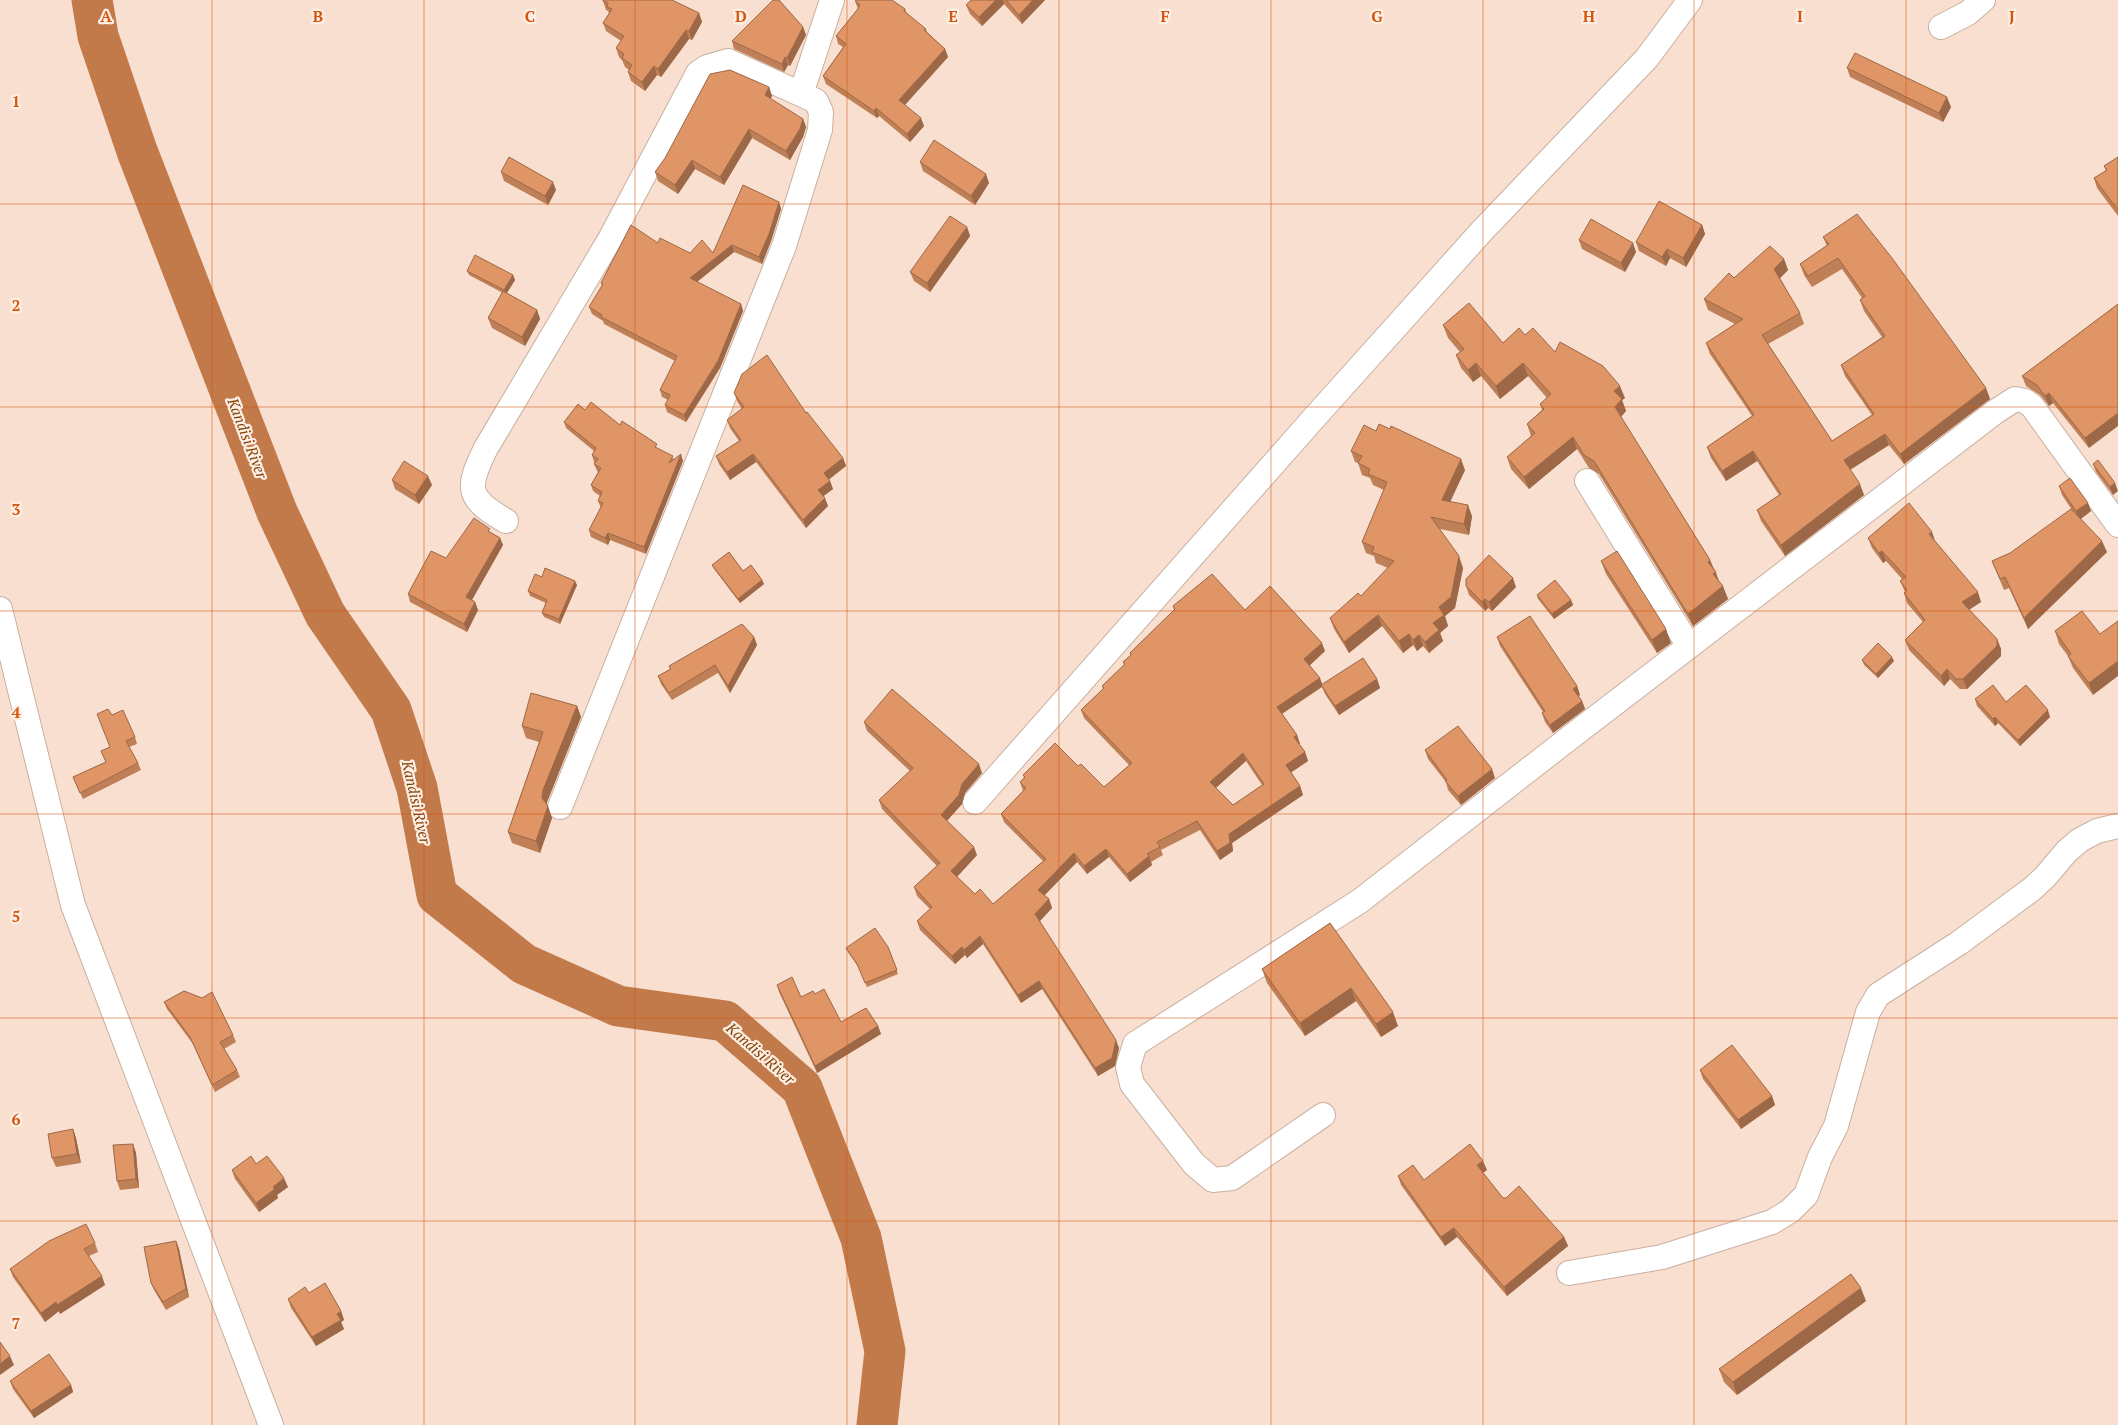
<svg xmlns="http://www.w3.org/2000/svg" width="2118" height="1425" font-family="'PT Serif',serif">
	<rect width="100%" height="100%" fill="#f9dfd0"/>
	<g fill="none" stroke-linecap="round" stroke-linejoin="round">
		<!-- river -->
		<path stroke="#c27a4b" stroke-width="41" d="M92 0 98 36 137 151 277 512 325 614 391 710 417 788 437 895 524 964 618 1006 725 1021 802 1088 861 1238 885 1351 877 1425"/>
		<!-- minor casing -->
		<g stroke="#c8b0a1" stroke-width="26">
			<path id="minor" d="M1941 27 1968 13 1983 0
				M801 94 832 0
				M1587 481 1689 646
				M506 521C466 498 466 488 486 448L610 239 698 73 707 67 728 61 816 101 821 112 820 130 784 246 560 807
				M0 609 73 905 271 1425
				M975 802 1314 418 1481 232 1647 58 1690 0
				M1323 1115 1232 1178 1213 1180 1194 1164 1132 1084 1128 1067 1135 1044 1360 901 1572 736 1995 412 2015 399 2025 401 2032 406 2118 525
				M1569 1273 1662 1257 1772 1222 1790 1211 1806 1195 1820 1157 1836 1126 1868 1012 1878 995 1959 943 2032 889 2045 877 2067 851 2080 840 2097 831 2118 826"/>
		</g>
		<!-- minor -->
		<use href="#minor" stroke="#fff" stroke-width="24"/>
	</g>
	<!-- wall -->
	<path fill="#c08057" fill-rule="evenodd" d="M971 0H1045L1022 24 1004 4 982 26 970 14 966 5Z
		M603 1 699 13 702 22 692 40 689 39 661 77 657 75 645 91 631 81 628 72 629 70 625 67 622 60 619 57 616 48 621 41 606 31 603 23 609 13 608 11 606 10Z
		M855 1 905 9 907 14 926 29 927 32 945 49 948 57 905 105 924 126 910 142 879 116 877 118 826 84 823 76 843 47 838 44 836 36 857 10 858 9Z
		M803 27 806 35 790 66 788 65 784 72 734 49 732 41Z
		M1847 68 1951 107 1943 122 1850 77Z
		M769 87 772 96 770 99 803 119 806 127 803 137 790 160 752 138 724 185 695 169 678 194 658 181 655 172Z
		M2118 157V216L2097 188 2094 178 2106 171 2104 166Z
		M920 162 989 183 975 205 923 171Z
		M501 172 556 190 548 205 504 181Z
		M779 202 781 209 771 241 762 264 734 252 697 282 741 304 743 311 720 368 686 422 667 412 665 405 668 400 662 397 660 390 675 361 604 324 603 321 592 314 589 307 602 286 601 283 658 243 690 253H713Z
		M1702 225 1705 234 1686 267 1670 258 1666 266 1639 251 1636 242Z
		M967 227 970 236 930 292 914 281 910 272Z
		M1823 237 1986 388 1990 399 1904 464 1889 445 1850 470 1864 495 1785 556 1761 521 1757 510 1779 495 1757 461 1726 481 1711 458 1707 447 1752 416 1710 354 1706 343 1735 324 1708 310 1704 299 1734 278 1784 259 1788 270 1780 278 1800 313 1804 324 1768 344 1832 441 1872 415 1845 376 1841 365 1882 337 1864 311 1860 300 1862 298 1842 269 1812 287 1804 275 1800 264 1827 246Z
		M1579 240 1636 252 1625 272 1582 249Z
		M467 271 513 275 515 280 507 293 537 310 540 319 525 346 492 328 488 318 503 293 469 275Z
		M2118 304 2089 448 2053 403 2049 406 2040 395 2026 386 2022 376Z
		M1443 325 1503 343 1525 335 1555 352 1625 398 1622 400 1626 411 1621 417 1710 560 1714 569 1716 572 1719 581 1728 599 1693 626 1599 474 1589 468 1577 449 1529 489 1511 469 1507 457 1531 436 1527 424 1542 410 1540 404 1547 398 1528 376 1500 399 1481 376 1473 382 1461 368 1456 355 1460 352 1448 338Z
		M734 393 806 413 843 458 846 466 829 479 833 489 823 496 828 506 806 528 756 462 730 480 719 464 716 456 739 441 730 428 727 420 742 409 737 401Z
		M585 410 620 425 659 449 674 459 683 461 646 554 610 540 608 545 591 537 589 530 601 508 598 501 600 496 593 491 591 485 598 472 597 471 594 464 595 463 594 462 592 455 594 451 566 428 564 422Z
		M1376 431 1465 470 1450 501 1472 516 1469 535 1440 529 1463 568 1455 608 1445 616 1448 626 1440 633 1443 641 1429 653 1423 646 1417 651 1413 645 1403 653 1382 626 1349 653 1334 629 1330 618 1361 596 1388 568 1376 563 1374 556 1366 553 1362 542 1384 490 1373 485 1370 478 1362 475 1358 463 1355 462 1351 451Z
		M2093 464 2115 483 2113 495 2096 472Z
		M392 480 432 485 419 504 395 489Z
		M2059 486 2088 503 2091 511 2081 519 2107 552 2028 629 2009 588 2004 590 1992 561 2010 553 2074 513 2062 495Z
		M1932 532 1935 541 1981 602 1969 610 1997 639 2001 649V656L1967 689H1960L1950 679 1944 686 1909 650 1905 640 1923 622 1907 603 1904 593 1905 592 1900 581 1902 579 1886 561 1883 563 1872 548 1868 538Z
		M491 533 500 538 503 545 472 600 475 602 478 610 467 632 410 602 408 594 446 558Z
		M1601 561 1671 643 1657 653 1606 574Z
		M712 565 762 580 764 584 740 603 714 569Z
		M542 577 577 585 560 624 544 617 542 613 546 603 530 596 528 591Z
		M1466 586 1516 587 1492 611 1488 608 1485 611 1469 595Z
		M1537 595 1571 600 1573 605 1554 619 1538 599Z
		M1173 606 1245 610 1325 651 1310 665 1322 685 1377 679 1380 688 1339 715 1325 694 1322 687 1282 714 1297 735 1300 744H1299L1305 752 1308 761 1291 772 1300 786 1303 795 1232 843 1233 851 1220 860 1200 830 1161 850 1163 855 1151 862 1152 865 1130 882 1109 857 1087 874 1077 862 1044 895 1049 899 1052 908 1040 921 1119 1048 1115 1066 1098 1076 1042 989 1021 1003 983 944 967 958 965 955 955 964 920 930 917 921 930 909 917 896 914 887 937 866 882 809 879 800 910 771 867 731 864 722 982 773 965 793 962 804 947 821 977 855 957 877 975 894 993 904 1043 861 1004 822 1001 814 1023 791 1020 782 1024 778 1023 775 1078 766 1104 787 1129 765 1084 718 1081 710 1103 689 1102 686 1124 665 1123 662 1131 655 1130 653 1174 610ZM1246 761 1262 785 1233 805 1216 788Z
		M2082 611 2093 695 2073 668 2068 656 2059 644 2055 631Z
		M754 637 757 645 730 693 718 673 672 700 661 684 658 676 670 669 669 666Z
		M1497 637 1577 686 1580 695 1578 696 1582 701 1585 709 1553 733 1545 722 1542 713 1543 712 1500 646Z
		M1862 660 1894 661 1878 678 1864 665Z
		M1975 699 2006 702 2050 717 2020 746 1998 723 1995 726 1977 706Z
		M577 706 581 717 547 802V805L552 818 540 853 512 843 508 832 539 742 526 738 522 726Z
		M112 715 135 737 137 744 129 747 138 763 141 770 83 799 73 777 106 762 101 751 110 747Z
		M1425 750 1495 778 1461 805 1448 790 1446 782 1428 759Z
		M1330 923 1398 1026 1381 1037 1356 1001 1305 1036 1267 983 1262 969Z
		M888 947 898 974 867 987 859 968 848 952 846 948Z
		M777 985 801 997 815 994 841 1022 878 1026 881 1034 817 1073 779 992Z
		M164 1002 233 1035 236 1042 224 1049 237 1070 240 1077 215 1092 193 1044 167 1009Z
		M1700 1070 1772 1096 1775 1105 1741 1129 1703 1079Z
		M73 1129 76 1138 81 1163 56 1167 52 1158Z
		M133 1144 136 1153 139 1188 120 1190 117 1181Z
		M256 1164 288 1187 277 1195 278 1198 259 1212 235 1179 232 1170Z
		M1487 1170 1482 1173 1503 1198 1564 1237 1568 1246 1507 1296 1457 1237 1445 1246 1401 1185 1398 1176 1424 1180Z
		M176 1241 179 1249 189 1297 166 1310 154 1290 151 1283Z
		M95 1243 98 1252 89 1256 105 1285 60 1314 59 1311 45 1322 13 1277 10 1269Z
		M309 1293 341 1311 344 1320 341 1322 344 1329 316 1346 291 1308 288 1299Z
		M1866 1301 1737 1395 1724 1382 1719 1369Z
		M10 1381 71 1385 73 1392 34 1418 13 1389Z"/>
	<!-- shaded-wall -->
	<path fill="#9c6847" d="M996 0H1003L1004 4 982 26 979 17Z
		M1033 0H1045L1022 24 1019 15Z
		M699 13 702 22 692 40 689 31Z
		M803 27 806 35 790 66 787 58Z
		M686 30 689 39 661 77 658 69Z
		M945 49 948 57 902 108 899 100Z
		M785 57 788 65 784 72 782 64Z
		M654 66 657 75 645 91 642 82Z
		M769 87 772 96 768 104 765 95Z
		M1947 97 1951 107 1943 122 1939 113Z
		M876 108 879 116 877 118 874 111Z
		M921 118 924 126 910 142 907 134Z
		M803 119 806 127 803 137 790 160 786 151Z
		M749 129 752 138 724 185 720 177Z
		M692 160 695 169 678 194 675 185Z
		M986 174 989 183 975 205 971 196Z
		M553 182 556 190 548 205 545 196Z
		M779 202 781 209 771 241 762 264 759 257Z
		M1702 225 1705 234 1686 267 1683 258Z
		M967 227 970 236 930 292 927 283Z
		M1633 243 1636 252 1625 272 1621 263Z
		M732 245 734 252 693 285 690 278Z
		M1667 249 1670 258 1666 266 1662 257Z
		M1784 259 1788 270 1778 280 1774 269Z
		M513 275 515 280 506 294 504 290Z
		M741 304 743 311 720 368 686 422 684 415Z
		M537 310 540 319 525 346 522 337Z
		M1476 363 1481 376 1473 382 1468 370Z
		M1523 363 1528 376 1500 399 1496 386Z
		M1620 386 1625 398 1622 400 1626 411 1619 419 1615 407 1614 391Z
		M1986 388 1990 399 1904 464 1900 454Z
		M2049 393 2053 403 2049 406 2045 396Z
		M2118 413V426L2089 448 2085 438Z
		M1885 434 1889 445 1848 471 1844 460Z
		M1573 437 1577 449 1529 489 1524 477Z
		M1753 451 1757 461 1726 481 1722 471Z
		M681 454 683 461 646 554 644 547Z
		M753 454 756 462 730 480 727 472Z
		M843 458 846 466 827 481 824 473Z
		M1461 459 1465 470 1446 511 1442 500Z
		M428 476 432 485 419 504 415 495Z
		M830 481 833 489 821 498 818 490Z
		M2115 483 2118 491 2113 495 2110 487Z
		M1860 484 1864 495 1785 556 1781 545Z
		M825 498 828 506 806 528 803 520Z
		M2088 503 2091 511 2079 520 2076 511Z
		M1468 505 1472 516 1469 535 1464 524Z
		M1932 532 1935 542 1929 534Z
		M608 533 610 540 608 545 605 538Z
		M500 538 503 545 469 605 466 597Z
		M2102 541 2107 552 2028 629 2024 618Z
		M1882 551 1886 561 1883 563 1879 553Z
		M1459 556 1463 568 1455 608 1445 616 1448 626 1440 633 1443 641 1429 653 1425 642 1433 623 1439 607Z
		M1710 560 1720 584 1718 586 1708 562Z
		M1513 578 1516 587 1492 611 1489 602Z
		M762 580 764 584 740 603 738 599Z
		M575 581 577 585 560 624 559 619Z
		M1723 586 1728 599 1693 626 1688 614Z
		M1978 592 1981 602 1965 612 1962 602Z
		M1485 599 1488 608 1485 611 1482 602Z
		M1571 600 1573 605 1554 619 1552 614Z
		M475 602 478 610 467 632 464 624Z
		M1378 615 1382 626 1349 653 1344 642Z
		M1666 629 1671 643 1657 653 1652 640Z
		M1409 634 1413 645 1403 653 1399 641Z
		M1419 635 1423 646 1417 651 1413 640Z
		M754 637 757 645 730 693 728 686Z
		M1997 639 2001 649V656L1967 689 1963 679Z
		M1322 643 1325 651 1308 667 1304 659Z
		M1892 657 1894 661 1878 678 1876 674Z
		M2118 661V676L2093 695 2089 683Z
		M1947 669 1950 679 1944 686 1941 676Z
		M1320 678 1323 686 1280 715 1277 707Z
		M1377 679 1380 688 1339 715 1335 706Z
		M1577 686 1580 695 1576 697 1573 689Z
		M1582 701 1585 709 1553 733 1550 725Z
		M577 706 581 717 547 802V809L542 798 543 790Z
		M2048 710 2050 717 2020 746 2018 740Z
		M1995 717 1998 723 1995 726 1993 719Z
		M1297 735 1300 744 1297 746 1294 737Z
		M1305 752 1308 761 1289 774 1286 765Z
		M1243 753 1246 761 1213 790 1210 782Z
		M979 764 982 773 965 793 962 804 944 824 941 815 962 784Z
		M1492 769 1495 778 1461 805 1458 796Z
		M1300 786 1303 795 1232 843 1233 851 1220 860 1217 851 1229 834Z
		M548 806 552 818 540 853 536 841Z
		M974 847 977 855 954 880 951 871Z
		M1106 849 1109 857 1087 874 1084 866Z
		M1074 853 1077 862 1042 898 1038 890Z
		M1149 856 1152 865 1130 882 1127 874Z
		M1049 899 1052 908 1038 923 1035 914Z
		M980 936 983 944 967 958 964 950Z
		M962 947 965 955 955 964 952 956Z
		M1039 981 1042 989 1021 1003 1018 995Z
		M1351 988 1356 1001 1305 1036 1300 1023Z
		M1393 1012 1398 1026 1381 1037 1376 1024Z
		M878 1026 881 1034 817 1073 815 1066Z
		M1116 1040 1119 1048 1115 1066 1098 1076 1095 1068Z
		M1772 1096 1775 1105 1741 1129 1738 1120Z
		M73 1129 76 1138 81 1163 77 1154Z
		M133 1144 136 1153 139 1188 136 1179Z
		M1483 1161 1487 1170 1480 1175 1477 1165Z
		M284 1178 288 1187 277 1195 278 1198 259 1212 256 1203 273 1187Z
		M1454 1228 1457 1237 1445 1246 1441 1237Z
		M1564 1237 1568 1246 1507 1296 1504 1287Z
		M176 1241 179 1249 189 1297 186 1289Z
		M102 1276 105 1285 60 1314 57 1305Z
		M1861 1288 1866 1301 1737 1395 1733 1382Z
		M56 1302 59 1311 45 1322 41 1313Z
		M341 1311 344 1320 341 1322 344 1329 316 1346 312 1337 337 1314Z
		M10 1356 14 1365 0 1375V1364Z
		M71 1385 73 1392 34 1418 31 1411Z"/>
	<!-- building -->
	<path fill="#df9565" stroke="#9c6847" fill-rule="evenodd" d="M603 0H672L699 13 689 31 686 30 658 69 654 66 642 82 628 72 632 65 622 58 624 54 616 48 624 36 603 23 612 9 607 7 608 3 603 1Z
		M773 0H779L803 27 787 58 785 57 782 64 732 41Z
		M857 0H892L905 9 904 11 926 29 924 30 945 49 899 100 921 118 907 134 876 108 874 111 823 76 846 44 836 36 857 10 860 5 855 1Z
		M971 0H996L979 17 966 5Z
		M1006 0H1033L1019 15Z
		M1855 53 1947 97 1939 113 1847 68Z
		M730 70 769 87 765 95 803 119 800 129 786 151 749 129 720 177 692 160 675 185 655 172 665 158 710 74Z
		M934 140 986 174 971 196 920 162Z
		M509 157 553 182 545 196 501 172Z
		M2118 157V210L2094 178 2107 170 2104 166Z
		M743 185 779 202 769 234 759 257 732 245 690 278 741 304 718 361 684 415 665 405 670 395 660 390 677 356 601 317 602 315 589 307 603 284 601 283 631 225 658 243 660 238 690 253 702 240 713 253Z
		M1659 201 1702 225 1683 258 1667 249 1662 257 1636 242Z
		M1857 214 1892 258 1986 388 1900 454 1885 434 1844 460 1860 484 1781 545 1757 510 1781 494 1753 451 1722 471 1707 447 1754 415 1706 343 1743 319 1704 299 1729 273 1734 278 1770 246 1784 259 1774 269 1800 313 1762 335 1832 441 1874 414 1841 365 1885 336 1860 300 1865 296 1838 258 1808 276 1800 264 1829 244 1823 237Z
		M950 216 967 227 927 283 910 272Z
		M1591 219 1633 243 1621 263 1579 240Z
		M475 255 513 275 504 290 467 271Z
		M503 291 537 310 522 337 488 318Z
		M1469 303 1503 343 1519 328 1525 335 1533 328 1555 352 1560 342 1603 366 1620 386 1614 391 1622 399 1615 407 1710 560 1708 562 1716 572 1713 574 1723 586 1688 614 1594 461 1584 455 1573 437 1524 477 1507 457 1535 433 1527 424 1544 409 1540 404 1551 394 1523 363 1496 386 1476 363 1468 370 1456 355 1464 349 1443 325Z
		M2118 304V413L2085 438 2049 393 2045 396 2037 385 2022 376Z
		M767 355 806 413 807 412 843 458 824 473 830 481 818 490 825 498 803 520 753 454 727 472 716 456 741 440 727 420 744 407 734 393 742 374Z
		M591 402 620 425 622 421 657 444 655 447 673 456 669 463 681 454 644 547 608 533 605 538 589 530 603 503 598 501 602 492 591 485 601 468 594 464 598 459 592 455 596 448 564 422 578 404 585 410Z
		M1379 424 1390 429 1391 426 1461 459 1442 500 1468 505 1464 524 1431 517 1459 556 1451 597 1439 607 1444 615 1433 623 1439 630 1425 642 1419 635 1413 640 1409 634 1399 641 1378 615 1344 642 1330 618 1358 593 1361 596 1394 561 1372 552 1374 547 1362 542 1387 482 1368 474 1370 469 1358 463 1362 456 1351 451 1364 425 1376 431Z
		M2098 460 2115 483 2110 487 2093 464Z
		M404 461 428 476 415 495 392 480Z
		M2070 478 2088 503 2076 511 2059 486Z
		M1909 503 1932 532 1929 534 1978 592 1962 602 1997 639V646L1963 679H1956L1947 669 1941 676 1905 640 1925 620 1904 593 1907 590 1900 581 1906 577 1882 551 1879 553 1868 538Z
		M2071 509 2102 541 2024 618 2005 577 2000 579 1992 561 2010 553Z
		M474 518 490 529 488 531 500 538 466 597 475 602 464 624 408 594 431 551 446 558Z
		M1617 551 1666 629 1652 640 1601 561Z
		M729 552 743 571 751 565 762 580 738 599 712 565Z
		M1489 555 1513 578 1489 602 1485 599 1482 602 1466 586V579Z
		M545 568 575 581 559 619 542 613 547 600 528 591 535 574 542 577Z
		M1212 574 1245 610 1270 586 1322 643 1304 659 1320 678 1277 707 1297 735 1294 737 1305 752 1286 765 1300 786 1229 834 1230 843 1217 851 1197 821 1157 842 1160 847 1147 854 1149 856 1127 874 1106 849 1084 866 1074 853 1038 890 1049 899 1035 914 1116 1040 1112 1058 1095 1068 1039 981 1018 995 980 936 964 950 962 947 952 956 917 921 932 907 914 887 940 863 879 800 913 768 864 722 892 689 979 764 962 784 959 795 941 815 974 847 951 871 975 894 980 889 993 904 1046 859 1001 814 1026 788 1020 782 1025 777 1023 775 1055 743 1078 766 1081 764 1104 787 1132 763 1081 710 1104 688 1102 686 1125 664 1123 662 1131 655 1130 653 1175 609 1173 606ZM1243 753 1264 784 1233 805 1210 782Z
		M1555 580 1571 600 1552 614 1537 595Z
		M2082 611 2100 634 2118 621V661L2089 683 2068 656 2071 654 2055 631Z
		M1530 616 1577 686 1573 689 1582 701 1550 725 1542 713 1545 711 1497 637Z
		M742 624 754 637 728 686 715 665 669 693 658 676 671 669 669 666Z
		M1878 643 1892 657 1876 674 1862 660Z
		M1363 658 1377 679 1335 706 1321 685Z
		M1993 685 2006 702 2026 685 2048 710 2018 740 1995 717 1993 719 1975 699Z
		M531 693 577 706 543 790 542 798 548 806 536 841 508 832 543 732 522 726Z
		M108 709 112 715 123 710 135 737 126 741 138 763 80 793 73 777 106 762 101 751 110 747 97 714Z
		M1458 726 1492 769 1458 796 1445 781 1447 780 1425 750Z
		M1330 923 1393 1012 1376 1024 1351 988 1300 1023 1262 969Z
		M875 928 888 947 897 970 865 983 857 964 846 948Z
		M792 977 801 997 813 991 815 994 824 989 841 1022 866 1008 878 1026 815 1066 777 985Z
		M184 991 202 998 212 992 233 1035 220 1042 237 1070 212 1085 190 1037 164 1002Z
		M1732 1045 1772 1096 1738 1120 1700 1070Z
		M73 1129 77 1154 52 1158 48 1134Z
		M133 1144 136 1179 117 1181 113 1145Z
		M1470 1144 1483 1161 1477 1165 1503 1198H1506L1519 1186 1564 1237 1504 1287 1454 1228 1441 1237 1398 1176 1413 1165 1424 1180Z
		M251 1156 256 1164 267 1156 284 1178 273 1187 275 1189 256 1203 232 1170Z
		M86 1224 95 1243 84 1249 102 1276 57 1305 56 1302 41 1313 10 1269 49 1241Z
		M176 1241 186 1289 163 1302 151 1283 144 1247Z
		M1851 1274 1861 1288 1733 1382 1719 1369Z
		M325 1283 341 1311 337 1314 341 1320 312 1337 288 1299 305 1287 309 1293Z
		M0 1342 10 1356 0 1364Z
		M49 1354 71 1385 31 1411 10 1381Z"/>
	<!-- grid -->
	<path fill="none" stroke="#d6550f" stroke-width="1" stroke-opacity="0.55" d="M212 0V1425M424 0V1425M635 0V1425M847 0V1425M1059 0V1425M1271 0V1425M1483 0V1425M1694 0V1425M1906 0V1425M0 204H2118M0 407H2118M0 611H2118M0 814H2118M0 1018H2118M0 1221H2118"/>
	<g text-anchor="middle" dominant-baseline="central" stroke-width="4.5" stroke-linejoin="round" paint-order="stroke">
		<!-- water labels -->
		<g font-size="15" font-style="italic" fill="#854207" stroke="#feefe5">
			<text transform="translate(248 438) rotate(69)">Kandisi River</text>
			<text transform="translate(417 802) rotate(77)">Kandisi River</text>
			<text transform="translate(761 1053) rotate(41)">Kandisi River</text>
		</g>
	</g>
	<g font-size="16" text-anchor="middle" font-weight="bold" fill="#d6550f" stroke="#feefe5" stroke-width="4.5" stroke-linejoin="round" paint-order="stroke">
		<text x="106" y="22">A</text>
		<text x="318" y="22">B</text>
		<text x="530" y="22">C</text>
		<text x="741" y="22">D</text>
		<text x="953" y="22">E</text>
		<text x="1165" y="22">F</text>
		<text x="1377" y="22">G</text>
		<text x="1589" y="22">H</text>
		<text x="1800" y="22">I</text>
		<text x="2012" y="22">J</text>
		<text x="16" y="107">1</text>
		<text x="16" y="311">2</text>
		<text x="16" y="515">3</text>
		<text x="16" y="718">4</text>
		<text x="16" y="922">5</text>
		<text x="16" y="1125">6</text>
		<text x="16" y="1329">7</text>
	</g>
</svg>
